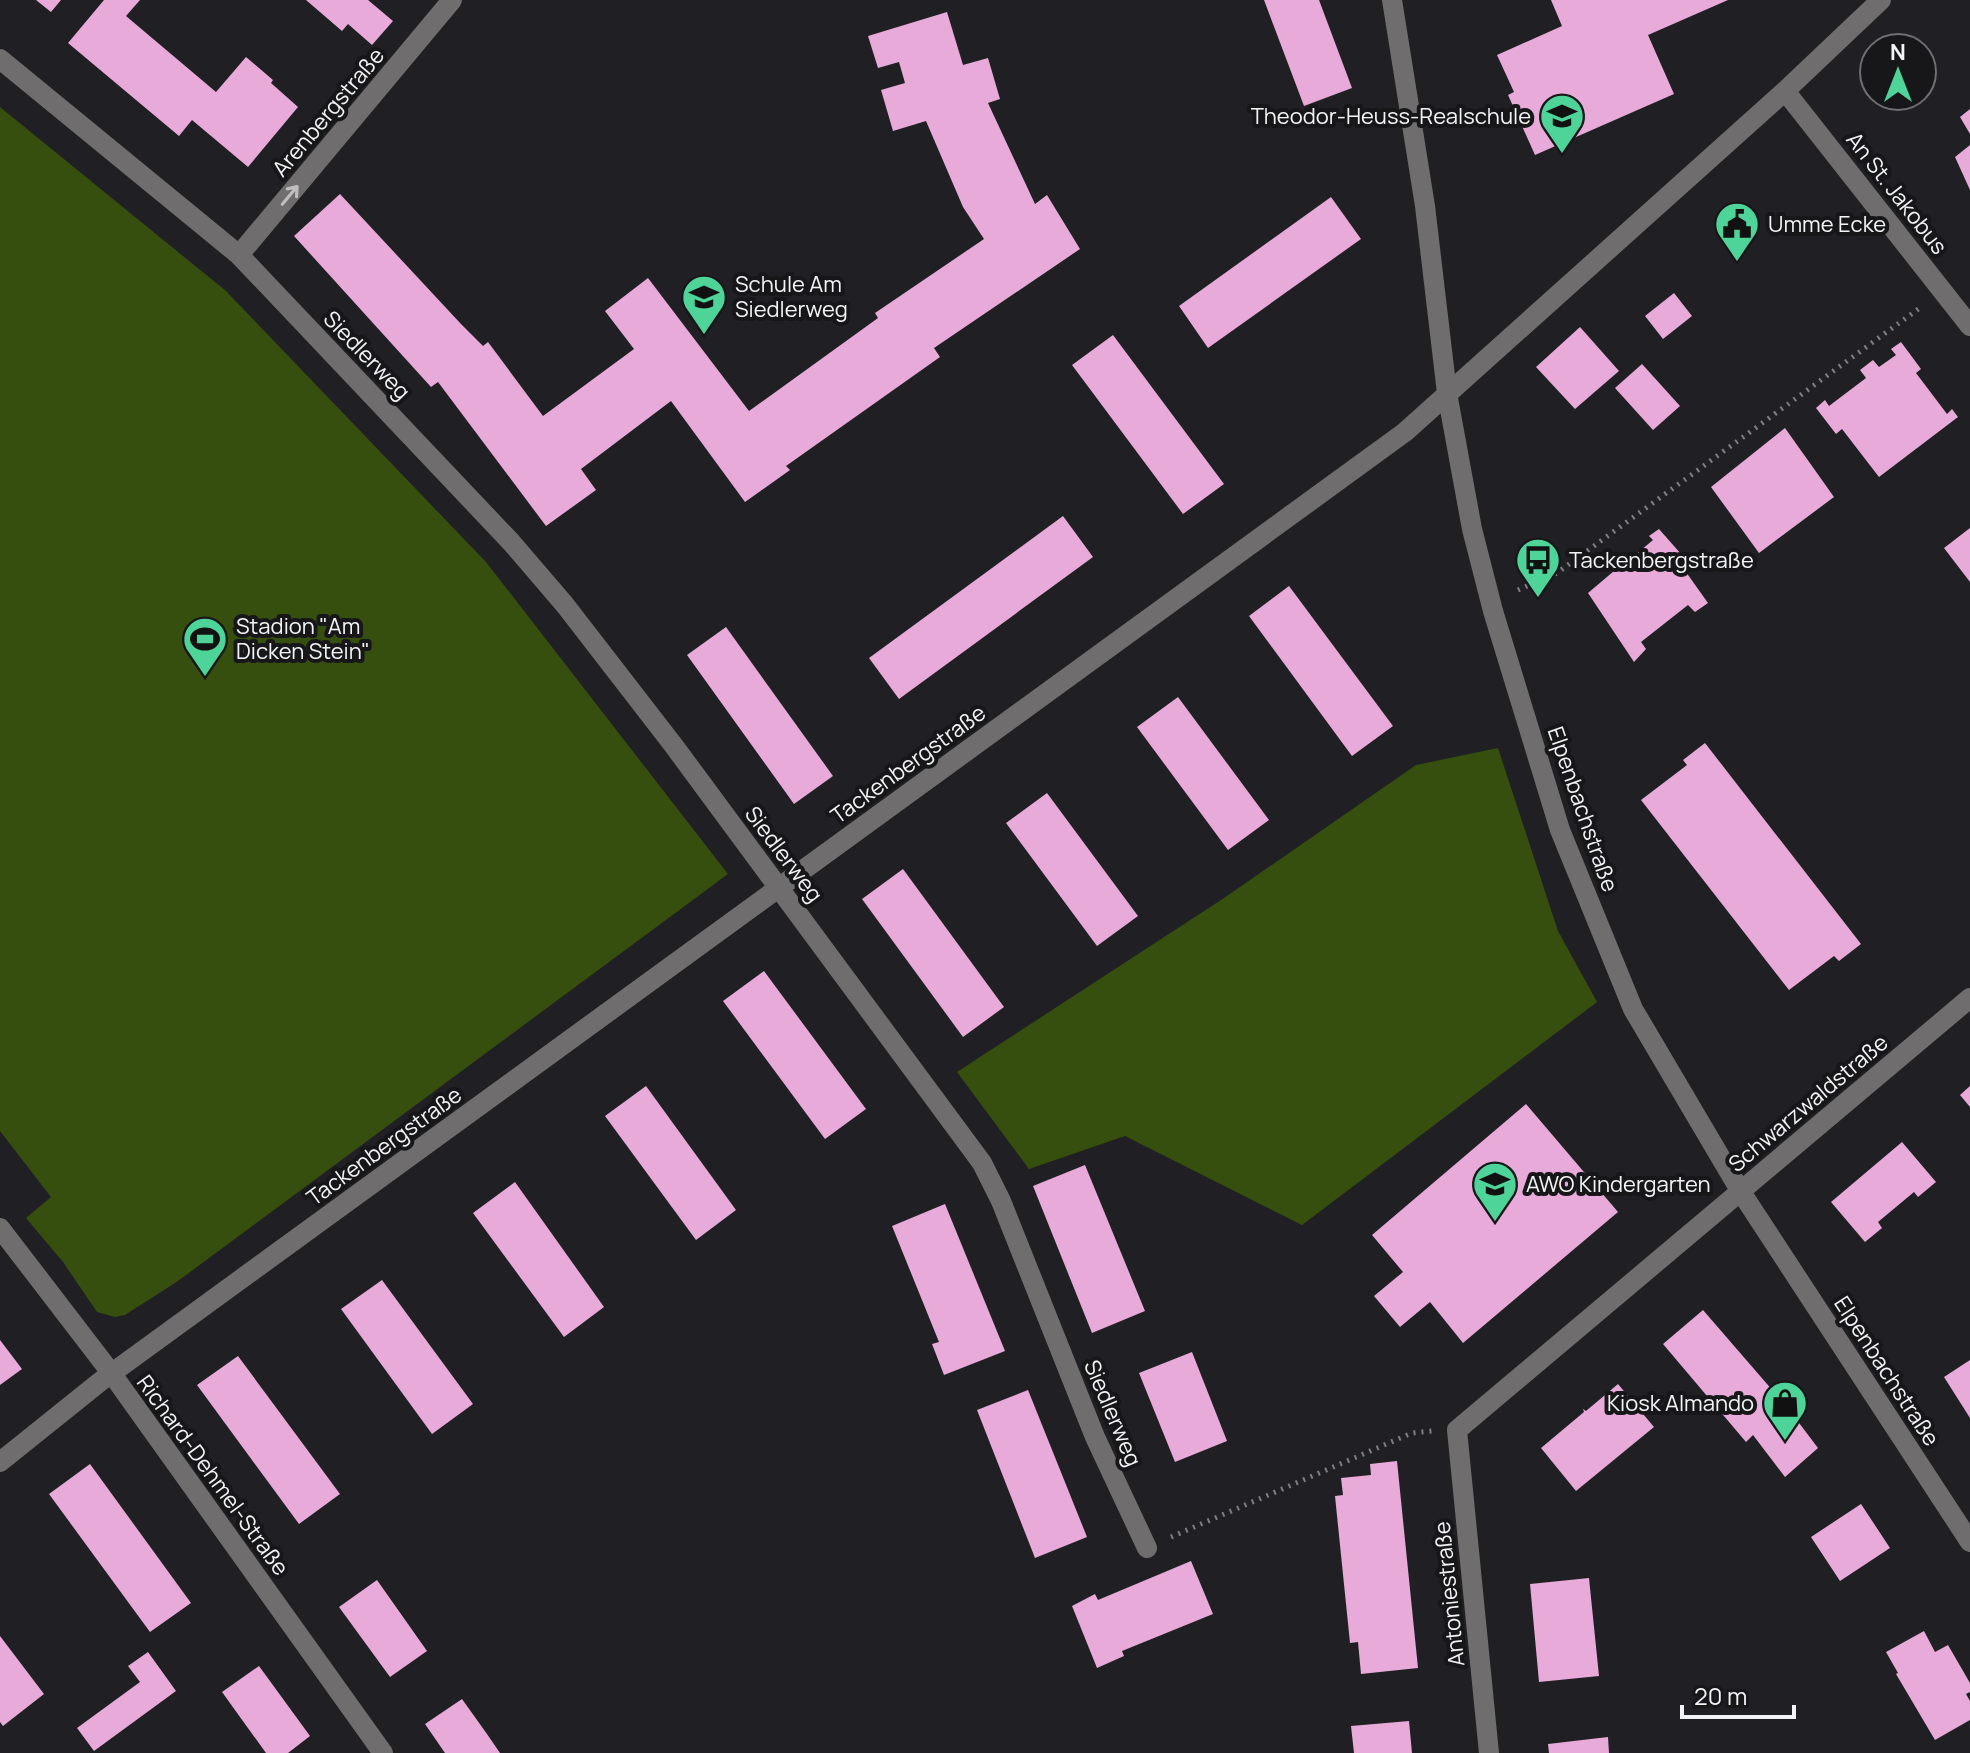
<svg xmlns="http://www.w3.org/2000/svg" width="1970" height="1753" font-family="Manrope,sans-serif">
	<rect width="100%" height="100%" fill="#202024"/>
	<!-- green -->
	<path fill="#364e0e" d="M0 107 226 291 486 562 728 874 178 1281 125 1315 115 1317 97 1312 63 1262 26 1218 51 1197 0 1131Z
		M1498 748 1558 931 1597 1002 1302 1225 1125 1136 1029 1169 957 1072 1224 898 1416 765Z"/>
	<!-- building -->
	<path fill="#e7aad9" d="M36 0H61L51 12Z
		M104 0H140L126 16 216 92 246 57 273 80 271 83 298 107 248 167 192 120 179 136 68 43Z
		M306 0H368L393 21 372 45 348 24 342 31Z
		M1264 0H1319L1352 88 1304 106Z
		M1551 0H1728L1648 35 1674 94 1535 155 1508 95 1514 92 1497 55 1562 26Z
		M947 12 963 65 988 58 1000 99 988 103 1035 204 1047 195 1080 249 934 348 940 357 786 466 790 470 745 502 671 401 581 469 596 490 546 526 438 382 431 387 294 236 340 194 461 324 483 346 488 342 543 416 634 349 605 311 648 278 749 411 878 318 875 313 984 239 963 207 926 121 893 131 881 90 905 83 899 62 878 68 868 36Z
		M1970 109V134L1960 117Z
		M1970 145V190L1955 157Z
		M1331 197 1361 239 1208 348 1179 306Z
		M1674 293 1692 316 1663 339 1645 316Z
		M1580 327 1619 371 1575 409 1536 367Z
		M1113 335 1224 484 1183 514 1072 365Z
		M1901 342 1921 369 1916 373 1947 414 1952 409 1958 417 1879 477 1842 429 1836 434 1816 408 1825 400 1829 406 1866 378 1860 370 1873 360 1879 367 1896 355 1891 349Z
		M1642 364 1680 406 1653 430 1615 388Z
		M1785 428 1834 497 1759 553 1711 487Z
		M1063 516 1093 557 899 699 869 658Z
		M1970 528V582L1944 548Z
		M1659 529 1681 554 1676 558 1708 603 1695 612 1688 605 1641 642 1646 649 1634 662 1588 593 1614 571 1608 563 1622 554 1628 561 1653 540 1649 536Z
		M1289 586 1393 726 1352 756 1249 616Z
		M726 627 833 776 794 804 687 655Z
		M1178 697 1269 820 1228 850 1137 727Z
		M1705 743 1861 944 1839 961 1834 956 1789 990 1641 800 1687 765 1683 760Z
		M1047 793 1138 916 1097 946 1006 823Z
		M903 869 1004 1007 963 1037 862 899Z
		M764 971 866 1109 825 1139 723 1001Z
		M646 1086 736 1210 696 1240 605 1116Z
		M1970 1086V1107L1960 1095Z
		M1526 1104 1618 1212 1463 1343 1430 1302 1400 1327 1374 1296 1403 1272 1372 1235Z
		M1902 1142 1936 1182 1918 1197 1914 1192 1878 1222 1882 1228 1865 1242 1831 1202Z
		M1085 1165 1145 1311 1092 1333 1033 1186Z
		M515 1182 604 1307 564 1337 473 1213Z
		M945 1204 1005 1351 944 1375 932 1344 939 1342 892 1226Z
		M382 1280 473 1404 432 1434 341 1309Z
		M1703 1310 1787 1407 1818 1448 1785 1477 1753 1435 1746 1442 1663 1344Z
		M0 1340 22 1369 0 1385Z
		M1192 1352 1227 1441 1175 1462 1139 1373Z
		M238 1356 340 1494 299 1524 197 1385Z
		M1970 1360V1418L1944 1377Z
		M1618 1384 1654 1427 1576 1491 1541 1448 1584 1412 1583 1409 1586 1411Z
		M1028 1390 1087 1537 1035 1558 977 1410Z
		M1397 1461 1418 1668 1361 1674 1358 1642 1350 1643 1335 1496 1343 1495 1341 1478 1371 1475 1370 1464Z
		M90 1464 191 1603 150 1632 49 1494Z
		M1861 1504 1890 1548 1840 1581 1811 1537Z
		M1191 1561 1213 1614 1122 1651 1124 1656 1097 1668 1072 1606 1095 1594 1098 1600Z
		M1589 1578 1599 1676 1539 1682 1530 1584Z
		M377 1580 427 1651 390 1677 339 1607Z
		M1924 1631 1935 1652 1948 1645 1970 1683V1692L1966 1694 1970 1701V1720L1935 1740 1896 1674 1898 1673 1886 1652Z
		M0 1636 44 1694 3 1726 0 1722Z
		M148 1652 176 1691 94 1751 77 1728 140 1682 128 1666Z
		M259 1666 310 1736 288 1753H266L222 1692Z
		M462 1699 487 1734 500 1753H445L425 1724Z
		M1409 1721 1412 1753H1354L1351 1726Z
		M1608 1737 1609 1753H1549L1548 1744Z"/>
	<g fill="none" stroke-linecap="round" stroke-linejoin="round">
		<!-- path -->
		<path stroke="#7f7f82" stroke-width="5" stroke-dasharray="2 6" stroke-linecap="butt" d="M1518 590 1557 573 1921 307
			M1171 1537 1412 1433 1432 1431"/>
		<!-- minor -->
		<path stroke="#6f6d6d" stroke-width="20" d="M1392 0 1425 206 1447 393 1472 529 1493 611 1560 830 1633 1009 1741 1192 1970 1542
			M0 59 239 255 511 542 565 605 674 746 982 1163 1001 1201 1095 1437 1147 1548
			M1785 91 1970 326
			M239 255 452 0
			M0 1228 112 1374 383 1753
			M0 1462 101 1381 1405 432 1785 91 1881 0
			M1489 1753 1457 1430 1970 998"/>
	</g>
	<!-- one-way arrows -->
	<defs><path id="oneway-shaft" d="M-6 0H5M1.5-3L5.5 0L1.5 3" fill="none" stroke-width="1.6" stroke-linecap="round" stroke-linejoin="round" transform="scale(2)"/></defs>
	<use stroke="#bebebf" href="#oneway-shaft" transform="translate(290 195) rotate(-50)"/>
	<!-- icons -->
	<defs>
		<g id="school-pin" transform="scale(2.3)"><path d="M0 17L-7.5 6A9.5 9.5 0 1 1 7.5 6Z" fill="#4ed399" stroke="#17171a"/><path d="M0-5L7-2L0 1L-7-2ZM-4 1L0 2.5L4 1V4Q0 6-4 4Z" fill="#111"/></g>
		<g id="civic-pin" transform="scale(2.3)"><path d="M0 17L-7.5 6A9.5 9.5 0 1 1 7.5 6Z" fill="#4ed399" stroke="#17171a"/><path d="M-.6-6.5H3V-4.5H.6V-3L4-1V1h2V6H-6V1h2V-1L-.6-3ZM-1.2 2.5V6h2.4V2.5Z" fill="#111"/></g>
		<g id="bus-pin" transform="scale(2.3)"><path d="M0 17L-7.5 6A9.5 9.5 0 1 1 7.5 6Z" fill="#4ed399" stroke="#17171a"/><path d="M-5-6H5V4H4V6H2V4H-2V6H-4V4H-5ZM-3.5-4V0h7V-4ZM-3.5 1.2v1.5H-2V1.2ZM2 1.2v1.5H3.5V1.2Z" fill="#111"/></g>
		<g id="stadium-pin" transform="scale(2.3)"><path d="M0 17L-7.5 6A9.5 9.5 0 1 1 7.5 6Z" fill="#4ed399" stroke="#17171a"/><path d="M0-5a6.5 5 0 1 0 0 10a6.5 5 0 1 0 0-10ZM-3.5-1.8h7v3.6h-7Z" fill="#111"/></g>
		<g id="shop-pin" transform="scale(2.3)"><path d="M0 17L-7.5 6A9.5 9.5 0 1 1 7.5 6Z" fill="#4ed399" stroke="#17171a"/><path d="M-5-2.5h2.3a2.7 3.5 0 0 1 5.4 0H5L5.5 6h-11ZM-1.5-2.5h3a1.5 2.3 0 0 0-3 0Z" fill="#111"/></g>
	</defs>
	<g fill-rule="evenodd">
		<use href="#school-pin" x="1562" y="116"/>
		<use href="#civic-pin" x="1737" y="224"/>
		<use href="#school-pin" x="704" y="297"/>
		<use href="#bus-pin" x="1538" y="560"/>
		<use href="#stadium-pin" x="205" y="639"/>
		<use href="#school-pin" x="1495" y="1184"/>
		<use href="#shop-pin" x="1785" y="1403"/>
	</g>
	<g text-anchor="middle" dominant-baseline="central" stroke-width="8" stroke-linejoin="round" paint-order="stroke">
		<!-- street labels -->
		<g font-size="22" fill="#f3f4f6" stroke="#17171a">
			<text transform="translate(328 112) rotate(-50)">Arenbergstraße</text>
			<text transform="translate(1897 193) rotate(52)">An St. Jakobus</text>
			<text transform="translate(367 355) rotate(46)">Siedlerweg</text>
			<text transform="translate(908 764) rotate(-36)">Tackenbergstraße</text>
			<text transform="translate(1583 809) rotate(71)">Elpenbachstraße</text>
			<text transform="translate(784 854) rotate(53)">Siedlerweg</text>
			<text transform="translate(1808 1103) rotate(-40)">Schwarzwaldstraße</text>
			<text transform="translate(384 1146) rotate(-36)">Tackenbergstraße</text>
			<text transform="translate(1887 1371) rotate(57)">Elpenbachstraße</text>
			<text transform="translate(1113 1413) rotate(67)">Siedlerweg</text>
			<text transform="translate(213 1475) rotate(54)">Richard-Dehmel-Straße</text>
			<text transform="translate(1449 1594) rotate(-96)">Antoniestraße</text>
		</g>
		<!-- poi labels -->
		<g font-size="22" fill="#f3f4f6" stroke="#17171a" text-anchor="start">
			<text x="1531" y="116" text-anchor="end">Theodor-Heuss-Realschule</text>
			<text x="1768" y="224">Umme Ecke</text>
			<text x="735" y="284">Schule Am<tspan x="735" dy="25">Siedlerweg</tspan></text>
			<text x="1569" y="560">Tackenbergstraße</text>
			<text x="236" y="626">Stadion "Am<tspan x="236" dy="25">Dicken Stein"</tspan></text>
			<text x="1526" y="1184">AWO Kindergarten</text>
			<text x="1754" y="1403" text-anchor="end">Kiosk Almando</text>
		</g>
	</g>
	<!-- north arrow -->
	<g transform="translate(1898 72)"><circle r="38" fill="#17171a" stroke="#6f6f72" stroke-width="2"/>
	<path d="M0-6L14 30L0 20L-14 30Z" fill="#4ed399"/>
	<text y="-12" font-size="22" font-weight="bold" text-anchor="middle" fill="#f3f4f6">N</text>
	</g>
	<!-- scale -->
	<path d="M1682 1705v12h112v-12" fill="none" stroke="#f3f4f6" stroke-width="4"/>
	<text x="1694" y="1705" font-size="24" fill="#f3f4f6" stroke="#17171a" stroke-width="6" paint-order="stroke">20 m</text>
</svg>
